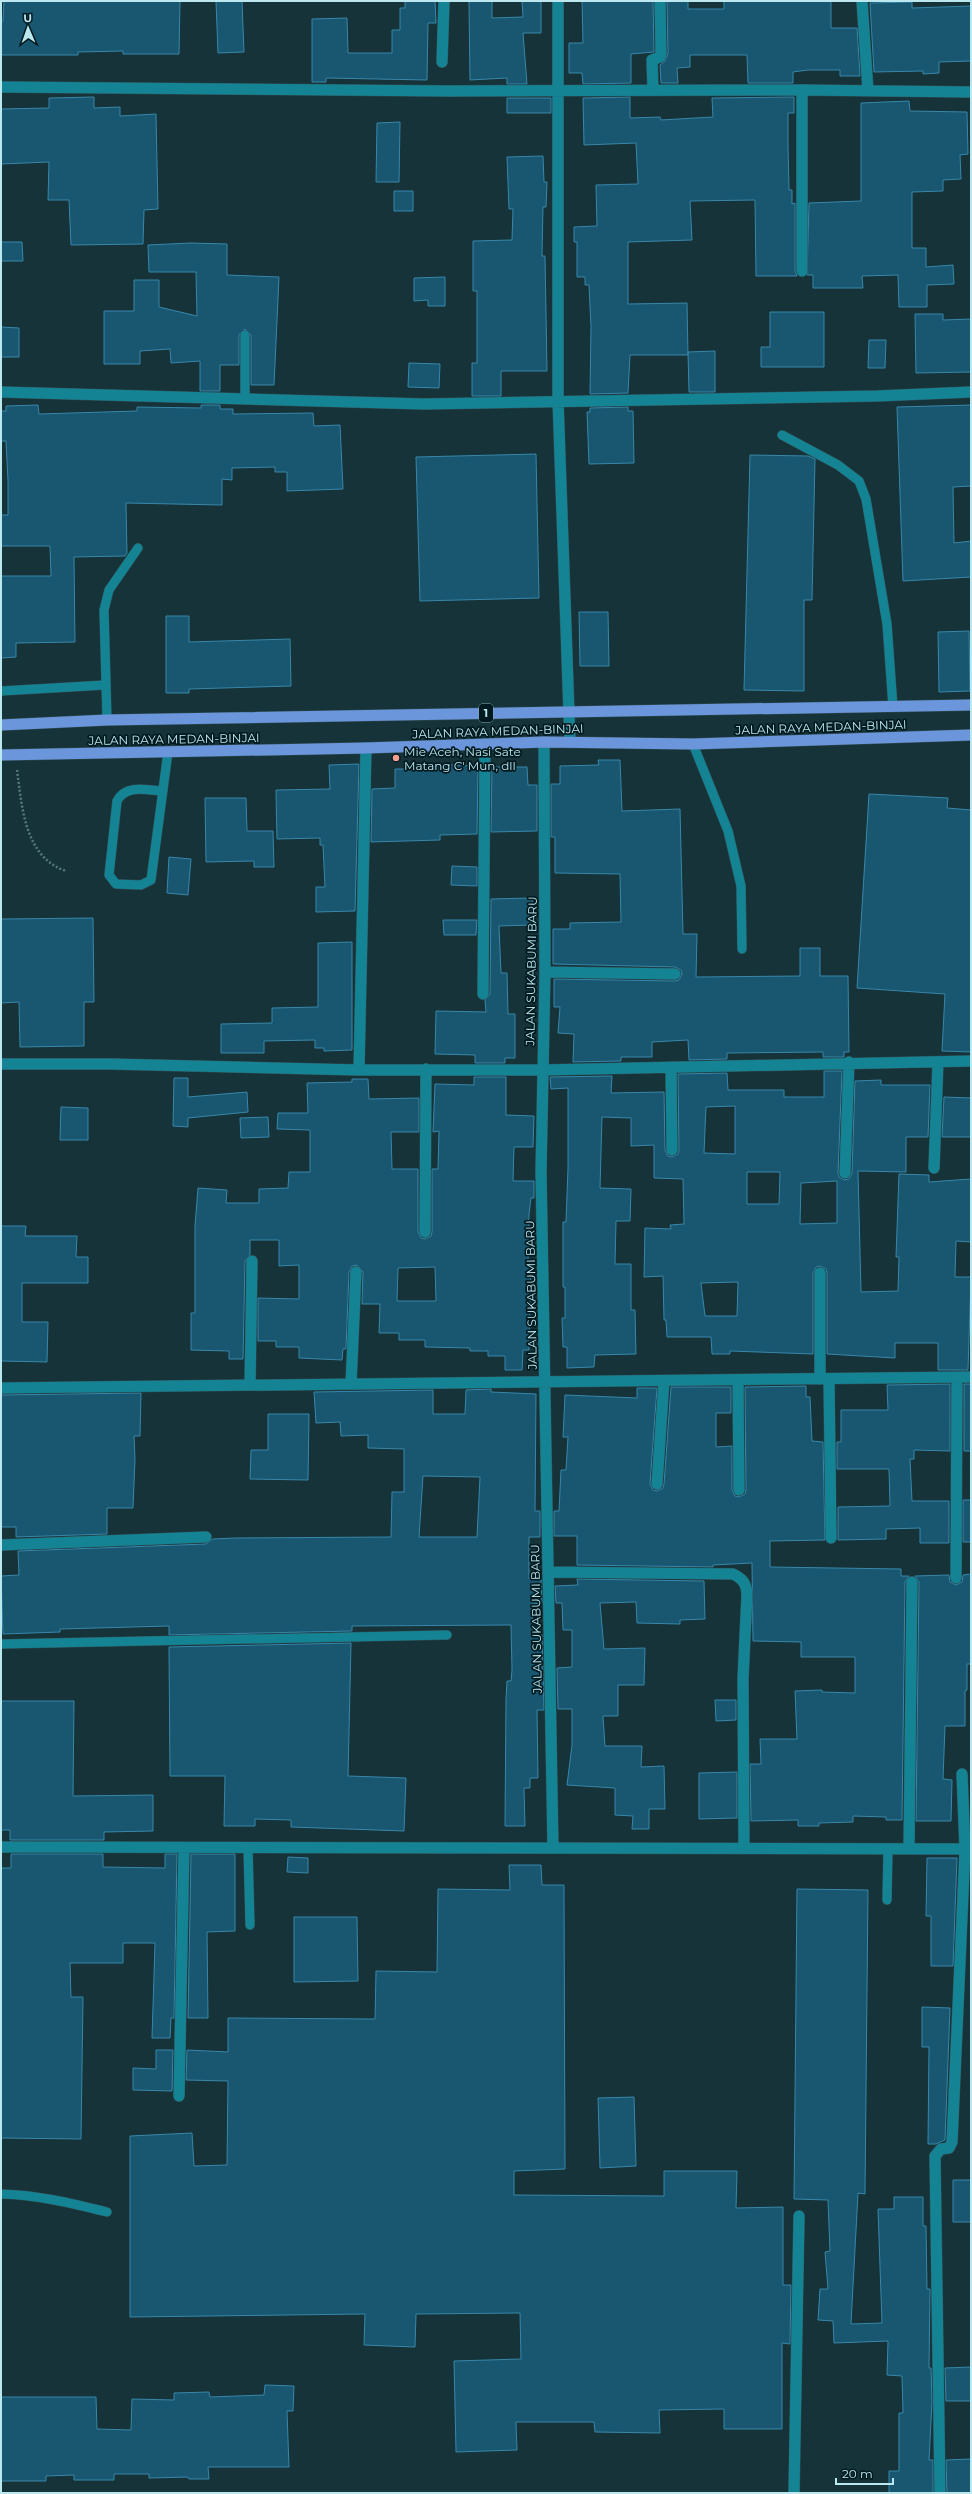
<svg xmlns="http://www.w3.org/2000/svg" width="972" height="2494" font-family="Montserrat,sans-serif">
	<rect width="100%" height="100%" fill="#153338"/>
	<!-- building -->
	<path fill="#195771" stroke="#3887aa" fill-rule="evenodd" d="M4 1H180L179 54H123V51L78 52V55H1V21H3Z
		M216 1H242L244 52 218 53Z
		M405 1H435L436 23H428L427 80 326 78V82H312V19L347 18 348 53H392V30H400V8H405Z
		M469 1H492V18L523 17 522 1H541V33H523L527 84H507V78L470 80Z
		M582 1H653L654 52 631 54V83L583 84 582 73H569V43H583Z
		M667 1H688V9H724V1H831V28H857L860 76H840V70H808L793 72V83H748L747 55H690V67L677 68 678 83H661L660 65 665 61 668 53Z
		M912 2V8L971 6V61L939 62V73L923 74V71L874 72 870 3Z
		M94 97V108L120 107V116L156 114 158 209 144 210 143 244 71 245 69 200H48L49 162 1 164V109L49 108V98Z
		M630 97V118L660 117 661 120 713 117 712 98 794 97V113H788V144L789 190H792V204L795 203V271L797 276H756L755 200 690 201 692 240 628 242V304L687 303 688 355H630L628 393 590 394 591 327 589 285H585V277H577V242H574V227L597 226 596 185 638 184 636 143 584 145 583 98Z
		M507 98H551V113H507Z
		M909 101 910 111 967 112 968 154 960 155 961 179 943 180V191L912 192V248H926V267L953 265 954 284 927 285V307H899L898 275 862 276 863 288H813V275H807L809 203 861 201V103Z
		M400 122 399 182H376L377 123Z
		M543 156 544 182H547L546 207H543L542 256H545L547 371H501V396H472V363H477V291H473V241L512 240 513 209H509L507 157Z
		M394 191H413V211H394Z
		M1 242H22L23 261H1Z
		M191 243 227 244V275L279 277 274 385H251V335L245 329 239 335V365H220V391H200V361L171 363 170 349 140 351V364H104V311H134V280H159V307L197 316 196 272H149L148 245Z
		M445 277V306H428V300L414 301V278Z
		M770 312H824V367H761V347H770Z
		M915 314H943V320L971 319V372L916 373Z
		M1 327 19 328V357H1Z
		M869 340H886L885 368H868Z
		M715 351V392H689L688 352Z
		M409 363 440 364 439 388 408 387Z
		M38 405 39 414 137 411V407L201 408V405H220V409H233V414L313 413 314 426 340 425 343 489 287 491V472H275V467L232 468V480L222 479V505L126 503 127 553 125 556 74 557 75 642 16 643V657L1 658V576H51L50 546H1V515H8V481L6 441H1V411H6V406Z
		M971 405V486L953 487 954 543 971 541V577L903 581 897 407Z
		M628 407V411H633L634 463 589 464 587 412H590V408Z
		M536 454 539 598 420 601 416 457Z
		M750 455 808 456 815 459 812 600H804V691L744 690Z
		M579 612H608L609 666H580Z
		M166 616H189V642L290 639 291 686 189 689V693H166Z
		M969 631 970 691 939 692 938 632Z
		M598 760H620L622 811 680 809 683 934H697L696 977 800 976V948H820V976H848L849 1052H844V1057H823V1052L727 1053V1059L689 1060 688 1040 652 1042V1057H621V1061L573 1062 574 1034 558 1033 560 1007H554V979L675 981 679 980 682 974 681 970 675 967 553 964V929H570V923L621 922 620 874 555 873V837H551V784H560V766L599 765Z
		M359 764 355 911 316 912V887H325L323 845H320V838L277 839 276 790 330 789 329 765Z
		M432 764 478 766 477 834 440 835V840L371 842 372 789 395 788V769H432Z
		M492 767H527L528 785H537V831L491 832Z
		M869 794 948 798 947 808 971 810V1052L942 1051 945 994 857 988Z
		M205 798H246L247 831H273L274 867H254V861L206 862Z
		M169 857 191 859 188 895 167 893Z
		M452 866 477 867V886L451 885Z
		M532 898 533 925 499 926 501 973H507L508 1014H515V1058H505V1063H475V1055L435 1054 436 1011 486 1012 485 1000 490 994 491 899Z
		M93 918 94 1002H84V1046L20 1047 19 1002 1 1003V919Z
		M443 920H477L476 935H444Z
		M352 942V1050L324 1051V1048H315V1040L264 1041V1053H221V1024L272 1023V1008L318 1007V943Z
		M824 1071H842L838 1173 839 1177 844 1180 849 1179 852 1173 855 1081 881 1080V1085H930L928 1137H906V1172L858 1171 861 1292 898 1291 899 1257H896L899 1174 929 1175V1182L971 1179V1242L956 1241 955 1277H971L968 1370H938V1343H895V1358L827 1354V1273L826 1269 820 1266 816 1267 813 1273V1354L730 1351V1354H712L711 1337H667L666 1320H664L663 1276 644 1277 645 1228 671 1229 670 1225 684 1224 683 1179 654 1178V1145L631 1146V1118L602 1117 600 1188 631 1189 630 1221H616L615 1264H631V1310H635L636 1354 595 1355 594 1367 567 1368V1347H563L562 1318H565V1287H563V1222H566L568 1168V1088L551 1089 550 1077 612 1076 611 1093 664 1092 665 1150 668 1156 672 1157 678 1154 679 1150 678 1074 727 1073 728 1090H784V1097H824ZM735 1106V1154L704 1153 706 1107ZM747 1172H780L779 1204H747ZM837 1181V1223L800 1224 801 1183ZM738 1282 737 1316H705L701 1283Z
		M474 1077H506V1115L534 1116 533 1147H514L513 1181H534V1198H531L529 1214 528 1264H531L529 1350H523L522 1370H505V1356H488V1351H470V1348L425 1347V1340H399V1333H379L380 1304H362L363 1272 357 1265 352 1266 349 1272 346 1349H343L342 1360 299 1358V1347H276V1341H258V1298L299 1299V1265L279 1266V1240H250V1255L245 1261 243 1359H229V1351L191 1350V1313H195V1226L198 1188 227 1190 226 1203H259V1189L288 1188 289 1172H310V1130L277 1129 278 1113H308L307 1083 352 1082V1079H368L369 1099 419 1098V1132H391L392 1169H418V1232L421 1238 425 1239 431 1236 432 1232V1169H438L439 1131 433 1132 435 1084 474 1085ZM435 1267 436 1301H397L398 1268Z
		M174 1078H188V1097L247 1092 248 1112 188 1118V1127L173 1126Z
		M944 1097 971 1098V1137H942Z
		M61 1107 88 1108V1140H60Z
		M268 1117 269 1137 241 1138 240 1118Z
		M1 1226H26L25 1236H77L76 1257H88V1283H22V1322H48L47 1362 1 1361Z
		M950 1384V1451L914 1450V1459H910L912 1501H949V1543H920V1528L886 1529V1539L838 1540V1507L890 1506 889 1469H837V1442H841V1410H888L887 1385Z
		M964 1384H971V1451H964Z
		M806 1386V1397H810L812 1441 823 1442 825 1540 770 1541V1567L901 1569V1576H909L905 1582 902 1820H886V1817L853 1816V1822L819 1823V1826H798V1820L751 1821 750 1764H761L760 1739H797L795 1691 822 1690V1692L855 1693V1657H801V1642L753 1641 752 1563 713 1565V1567L577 1565V1536H554V1511H559L561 1470H566L568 1437H563L565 1395 637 1398V1388H657L650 1484 653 1490 657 1491 663 1488 664 1484 671 1387H731V1413H716V1447L732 1446V1490L735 1496 739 1497 745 1494 746 1490 745 1387Z
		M491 1389V1392L536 1394 535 1511H540V1537H529V1579H541L542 1603 532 1604 533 1636 542 1635 544 1710H537L538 1778H530V1788H524L525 1826H505L506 1699 507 1681H511L512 1670 511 1625 352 1626V1631L169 1635V1626L60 1629V1632L3 1634 1 1576 19 1575 18 1551 206 1544 213 1539 236 1538 391 1537 392 1492H404V1449L368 1448V1435L341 1436 340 1422 316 1423 314 1392 433 1390V1414H465L466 1390ZM423 1476 480 1477 477 1537H419Z
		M141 1393 140 1436H134L135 1459 133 1508H107V1534L16 1537V1527H1V1395Z
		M268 1414H309L308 1480 250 1479 251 1450H268Z
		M963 1500H971V1542H963Z
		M971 1574V1664H967V1690L965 1691V1726H945L943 1779 952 1780 951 1821H916L919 1582 915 1576 949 1575 950 1582 956 1585 962 1582 963 1575Z
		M577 1579 704 1581 705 1619 680 1620V1624L637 1623 636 1602 600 1603 604 1649 645 1648 644 1685H618V1716H603L605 1746H642L641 1767 664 1766 665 1809H649V1829H632L633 1816 615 1815V1788L567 1785 572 1745V1709H558L557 1668 572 1667V1630H563L562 1603H556L555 1586 578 1585Z
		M351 1643 348 1776 406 1778 404 1831 291 1827V1820L255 1819V1826H224L225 1776H170L169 1647Z
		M715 1700H736V1720L716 1721Z
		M1 1701H74L73 1796 153 1795V1831L104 1832V1840H10V1830H1Z
		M737 1772V1818L699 1819V1773Z
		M11 1854H103V1867L165 1868V1854H177L174 2018H171L170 2038H152L155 1943H123V1963H70L71 1997H83L81 2139 1 2138V1868H11Z
		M191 1854H235V1931L207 1932 208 2018H188Z
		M288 1857 308 1858V1873L287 1872Z
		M927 1858H957L953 1966H931V1916H926Z
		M509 1865H541L542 1885H564L565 2169 514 2171V2195L664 2196V2171H737L736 2208 783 2207V2285H791L790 2344 782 2343V2429H724V2409L659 2410 660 2433 595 2432 594 2422H516L517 2450 456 2452 454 2361 521 2359 520 2313 416 2314 415 2347 364 2345 365 2314 130 2317V2136L192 2133 194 2166 227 2165 228 2081 186 2080 187 2050 228 2052V2018L375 2019 376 1971 437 1972 438 1889 510 1890Z
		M797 1889 868 1890 865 2194 858 2193 851 2324 882 2323 878 2209H894V2197H923V2226H926L927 2289H930L929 2368H931L932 2402 929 2460H933V2493H889V2471H899V2413H903L902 2376 887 2375 888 2341 834 2343 833 2321 818 2320 820 2289H828L825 2252 830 2251 828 2200 794 2199Z
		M294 1917H357L358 1981 294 1982Z
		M922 2007 950 2008 945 2140 936 2144H928L929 2047H922Z
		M156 2050H173L172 2091 133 2090V2068L156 2069Z
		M634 2097 636 2166 600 2168 598 2098Z
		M953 2180H971V2222H953Z
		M971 2367V2401H946L945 2368Z
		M265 2385 294 2386 293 2411H287L289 2467H208L209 2479H189L188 2477 149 2478V2474H114V2480H74V2475L46 2476V2481H1V2397H96L97 2429 131 2430 132 2399 174 2400V2393L209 2392 210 2397 264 2395Z
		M971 2459V2493H947L946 2460Z"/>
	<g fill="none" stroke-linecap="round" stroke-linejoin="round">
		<!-- service casing -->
		<g stroke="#314f56" stroke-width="10">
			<path id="service" d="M245 398V335
				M782 435 838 465 859 481 866 499 887 624 893 707
				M1 691 105 685
				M107 720 104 610 109 590 138 548
				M693 744 728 831 741 886 742 949
				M163 791C146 790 126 784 117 801L109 875 116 884 141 885 151 880 168 752
				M1 1644 447 1635
				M248 1848 250 1925
				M887 1900 888 1848
				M1 2194C37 2195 71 2203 107 2212"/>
		</g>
		<!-- minor casing -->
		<g stroke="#314f56" stroke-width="12">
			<path id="minor" d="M558 1V400L570 742
				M862 1 868 91
				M442 62 444 1
				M1 87 449 91 802 90 971 92
				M653 90 652 60 660 57 661 53 660 1
				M802 90V271
				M1 392 424 404 877 396 971 392
				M544 742 545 972 541 1172 553 1848
				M545 972 675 974
				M483 994 485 744
				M1 1064H110L359 1070H543L971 1061
				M671 1068 672 1150
				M359 1070 366 748
				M934 1168 938 1062
				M845 1173 849 1062
				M425 1232 426 1069
				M820 1273V1379
				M829 1379 831 1538
				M738 1380 739 1490
				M351 1384 356 1272
				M250 1385 252 1261
				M1 1388 971 1377
				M657 1484 664 1381
				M1 1545 206 1537
				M549 1572 733 1574C743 1579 746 1583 747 1594L743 1679 744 1848
				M956 1578 957 1377
				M1 1847 971 1849
				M909 1848 912 1582
				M179 2096 184 1848
				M794 2493 799 2216
				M940 2493 935 2156 941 2149 949 2148 952 2142 965 1849 962 1774"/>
		</g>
		<!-- trunk casing -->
		<g stroke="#314f56" stroke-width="12">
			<path id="trunk" d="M1 725 107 720 971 705
				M1 755 366 748 544 742 693 744 971 735"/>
		</g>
		<!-- path -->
		<path stroke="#56797f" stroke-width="2.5" stroke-dasharray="2 2" stroke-linecap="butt" d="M17 770C22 806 24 857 66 871"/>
		<!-- service -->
		<use href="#service" stroke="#148393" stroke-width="9"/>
		<!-- minor -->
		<use href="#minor" stroke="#148393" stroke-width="11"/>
		<!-- trunk -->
		<use href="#trunk" stroke="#6c96dc" stroke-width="11"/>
	</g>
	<!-- markers -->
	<circle fill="#f59d8e" stroke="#001a20" stroke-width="1.5" cx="396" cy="758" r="4"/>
	<g text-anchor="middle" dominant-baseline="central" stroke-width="3.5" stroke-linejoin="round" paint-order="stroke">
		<!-- shield labels -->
		<rect fill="#001a20" stroke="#83aab1" stroke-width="1" x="479" y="704" width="14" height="18" rx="3"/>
		<g font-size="11" font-weight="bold" fill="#bbe7ef">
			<text x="486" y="713">1</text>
		</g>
		<!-- street labels -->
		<g font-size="12" fill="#bbe7ef" stroke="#001a20">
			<text transform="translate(821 727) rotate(-2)">JALAN RAYA MEDAN-BINJAI</text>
			<text transform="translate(498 731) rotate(-2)">JALAN RAYA MEDAN-BINJAI</text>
			<text transform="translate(174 739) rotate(-1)">JALAN RAYA MEDAN-BINJAI</text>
			<text transform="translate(531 971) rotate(-89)">JALAN SUKABUMI BARU</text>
			<text transform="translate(531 1295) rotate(-91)">JALAN SUKABUMI BARU</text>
			<text transform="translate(536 1619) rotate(-91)">JALAN SUKABUMI BARU</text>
		</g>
		<!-- poi labels -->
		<g font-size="12" fill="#bbe7ef" stroke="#001a20" text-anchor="start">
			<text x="404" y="751">Mie Aceh, Nasi Sate<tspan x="404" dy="14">Matang C' Mun, dll</tspan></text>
		</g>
	</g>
	<!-- border -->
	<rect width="972" height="2494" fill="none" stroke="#bbe7ef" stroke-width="4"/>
	<!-- north arrow -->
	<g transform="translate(28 28) rotate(358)" stroke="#001a20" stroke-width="3" paint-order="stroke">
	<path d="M0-3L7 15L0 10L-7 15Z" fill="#bbe7ef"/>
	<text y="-6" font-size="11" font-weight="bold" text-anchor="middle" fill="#bbe7ef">U</text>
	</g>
	<!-- scale -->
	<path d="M836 2478v6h57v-6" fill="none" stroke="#bbe7ef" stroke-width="2"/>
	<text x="842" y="2478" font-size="12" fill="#bbe7ef" stroke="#001a20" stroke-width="3" paint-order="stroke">20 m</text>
</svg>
